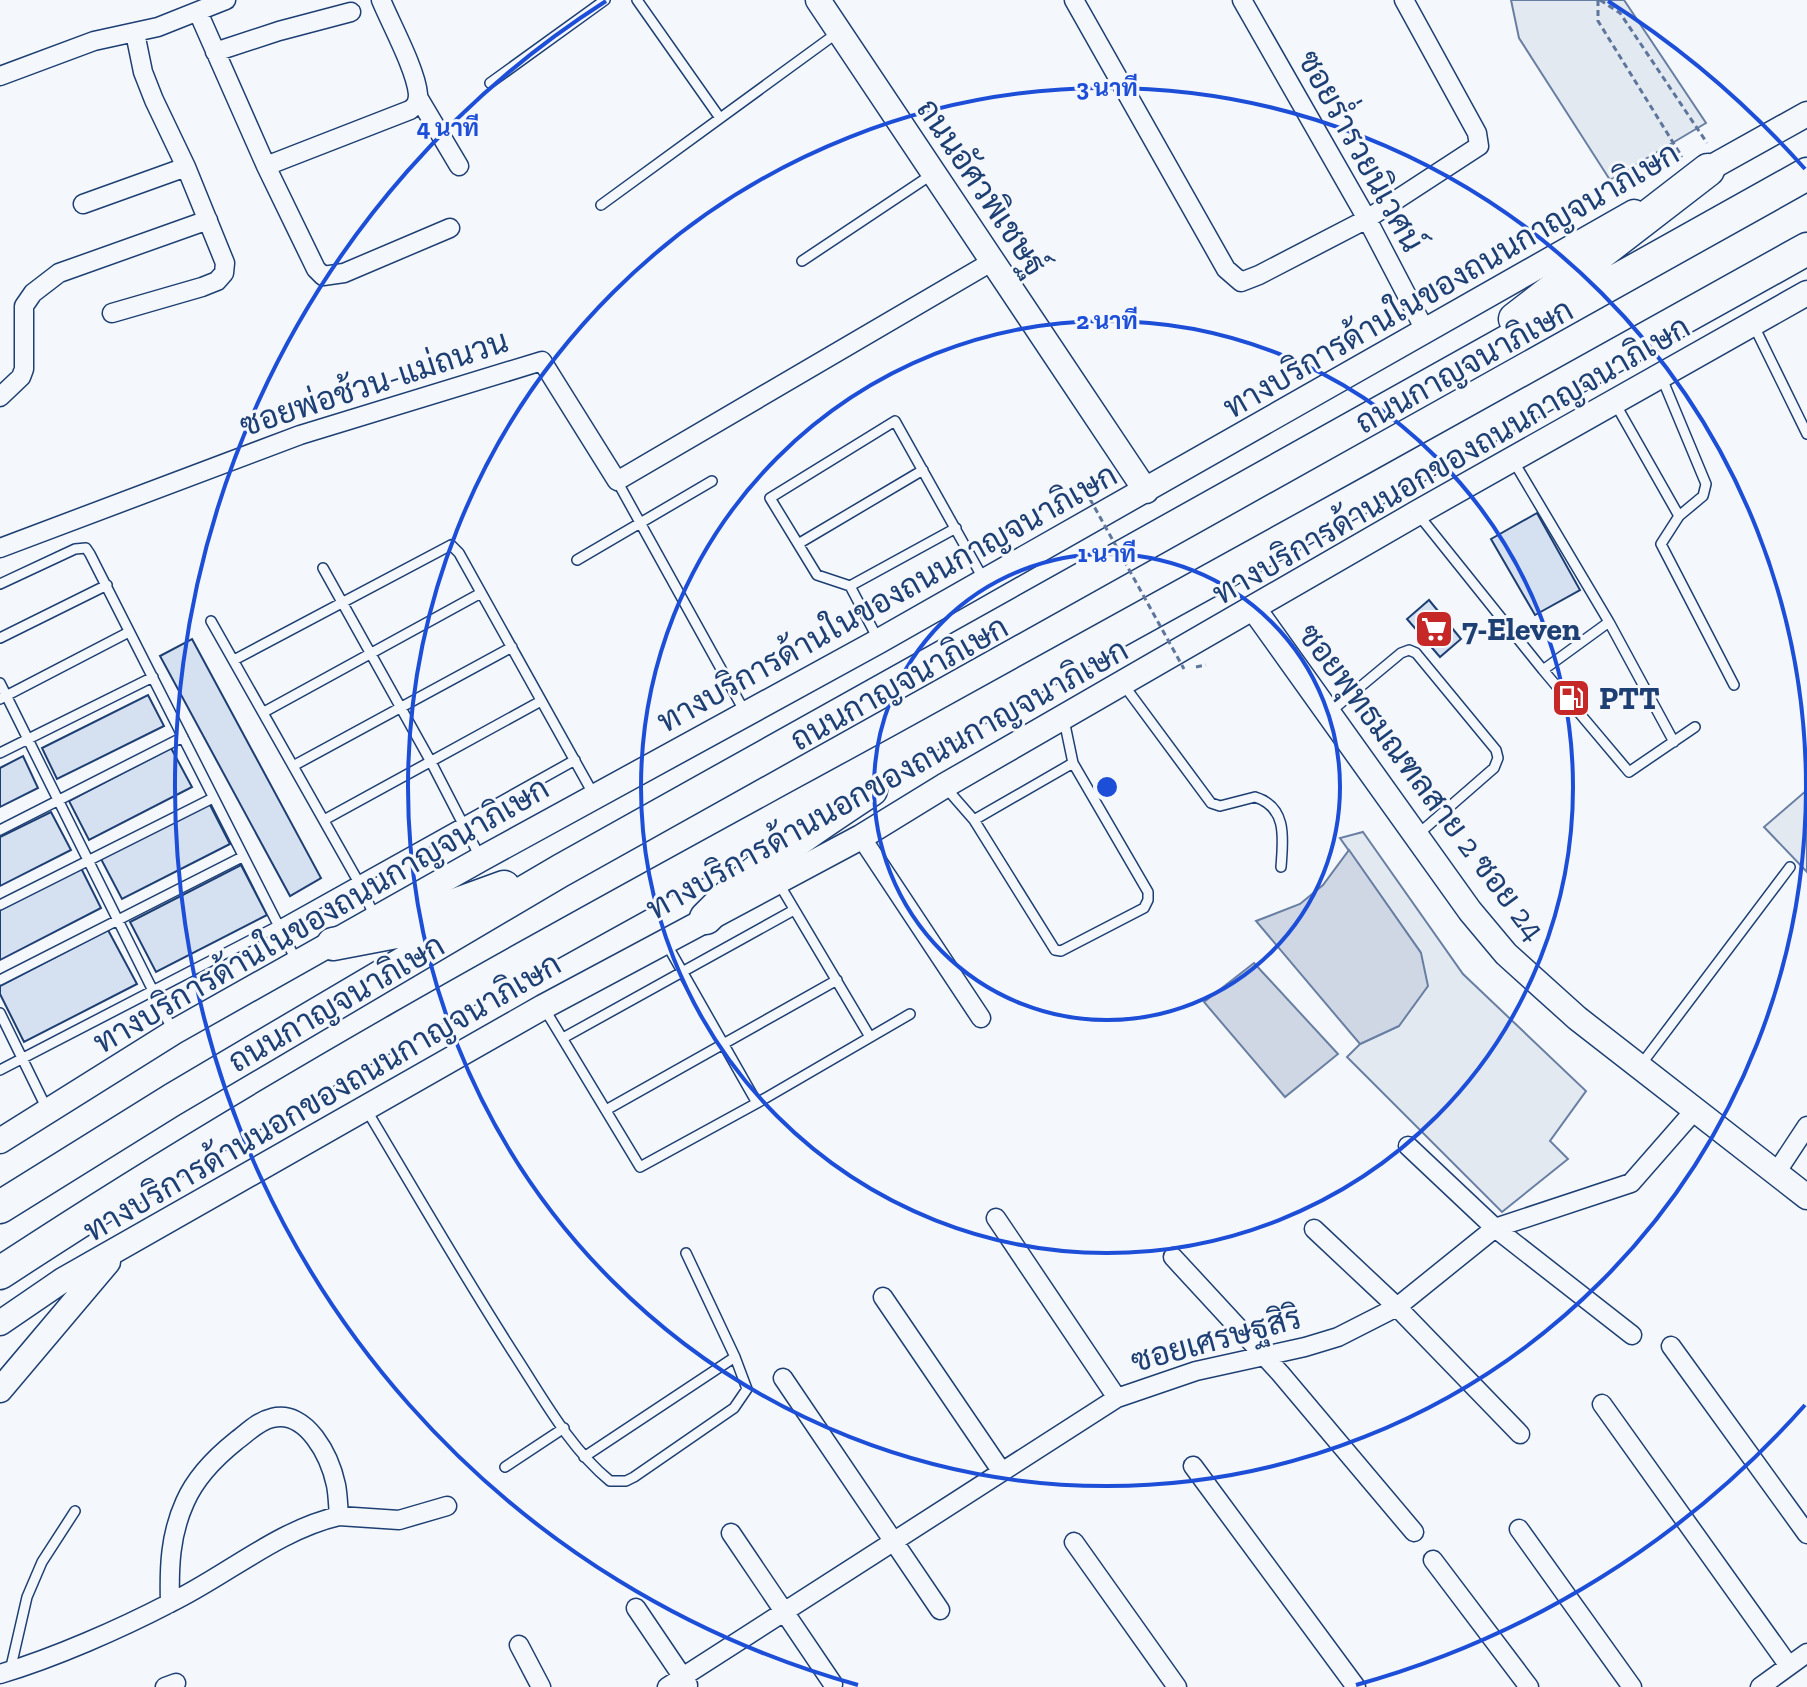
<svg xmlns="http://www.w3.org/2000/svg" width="1807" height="1687" font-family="'Zilla Slab',Sarabun,serif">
	<rect width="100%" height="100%" fill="#f4f7fb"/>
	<!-- green -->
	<path fill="#e3e9f0" stroke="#687fa3" stroke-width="2" d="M1511 0H1624L1706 123 1610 180 1519 38Z
		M1807 790V872L1764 827Z
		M1363 832 1463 974 1586 1091 1550 1141 1568 1159 1502 1212 1347 1057 1360 1044 1399 1026 1421 953 1340 838Z"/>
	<!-- water -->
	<path fill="#cfd7e4" stroke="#687fa3" stroke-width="2" d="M1349 850 1421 953 1428 986 1399 1026 1360 1044 1256 921 1300 904 1323 885Z
		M1254 963 1338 1054 1285 1097 1204 1002Z"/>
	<!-- building -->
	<path fill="#d5e0f0" stroke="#1d3f73" stroke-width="2" d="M1537 513 1580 590 1535 615 1491 539Z
		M1429 600 1461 639 1440 657 1407 619Z
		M192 639 321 878 290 896 160 656Z
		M148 695 164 726 57 779 42 748Z
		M171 748 192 787 89 840 69 801Z
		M23 756 38 788 0 807V768Z
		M209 803 230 844 122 899 101 859Z
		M51 812 71 850 0 886V837Z
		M241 865 267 915 156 972 130 922Z
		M81 868 101 908 0 960V910Z
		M108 930 137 984 24 1042 0 994V986Z"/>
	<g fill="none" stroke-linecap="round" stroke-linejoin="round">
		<!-- lane casing -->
		<g stroke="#1d3f73" stroke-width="12">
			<path id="lane" d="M637 0 720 118
				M490 83 605 0
				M601 205 837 33
				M802 261 931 175
				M1753 324 1807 434
				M1616 405 1679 516 1703 496 1706 484 1661 376
				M617 481 746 714
				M1417 513 1543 670 1609 622 1514 462
				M1679 516 1661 544 1734 685
				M798 544 923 470
				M577 560 712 481
				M323 568 431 762 480 857
				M0 584 75 549 86 548 90 554 296 960
				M850 586 956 528
				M211 621 358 881 376 919
				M1609 622 1674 742
				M0 638 107 585
				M879 641 850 586 817 575 770 498 895 421 984 580
				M234 660 451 545 459 553 595 797
				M1543 670 1629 772 1695 727
				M0 683 173 1031
				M1123 684 1211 803 1220 806 1255 797C1288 807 1283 840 1281 867
				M0 699 129 632
				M264 712 481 593
				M1330 712 1401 653 1409 650 1416 653 1496 750 1498 758 1494 768 1416 836
				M0 753 153 677
				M293 766 512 647
				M946 788 974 820 1055 950 1061 951 1144 908 1148 900V892L1073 763 1064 720
				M324 820 541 701
				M974 820 1073 763
				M0 830 183 737
				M778 882 870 1037
				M0 905 213 798
				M666 943 757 1103
				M0 980 242 857
				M544 1008 640 1167 757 1103 910 1014
				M0 1013 44 1103
				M563 1038 794 910
				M1640 1066 1790 867
				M0 1070 278 926 575 760
				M366 1109C416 1193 465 1278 518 1360 545 1402 571 1449 610 1481H626L634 1477 734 1408 747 1389 735 1357 686 1253
				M606 1110 837 980
				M584 1457 735 1357
				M505 1467 564 1428
				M10 1671 27 1597 42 1562 75 1511"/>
		</g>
		<!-- street casing -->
		<g stroke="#1d3f73" stroke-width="21">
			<path id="street" d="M1074 0 1226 269 1241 282 1259 275 1367 219 1479 146 1477 133 1404 0
				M1242 0 1367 219 1426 332
				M198 12 266 166 316 269 323 276 344 273 450 228
				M215 52 279 31 351 12
				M0 76 94 41 158 27 226 0
				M418 97 459 166
				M266 166 410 110C416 106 418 102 418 94 416 70 391 24 381 0
				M83 204 186 167
				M112 313 202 287 217 281 224 273 225 263 186 167 154 100 143 72 135 33
				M0 397 21 377 24 369V306L33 293 59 273 208 220
				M0 548 300 435 542 361 617 481 993 261
				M861 837 981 1018
				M1408 1146 1495 1228 1632 1335
				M1776 1173 1807 1126
				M996 1218 1117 1398
				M1314 1229 1397 1307 1520 1434
				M1173 1257 1280 1373 1414 1532
				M883 1297 1002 1472
				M1671 1346 1807 1534
				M783 1378 940 1610
				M1602 1404 1789 1666
				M1193 1466 1356 1687
				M339 1516 399 1520 447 1506
				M1519 1529 1632 1687
				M731 1533 833 1684
				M1074 1542 1177 1687
				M1433 1560 1529 1687
				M636 1608 688 1685
				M519 1645 541 1687
				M0 1674C54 1658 120 1629 170 1603 226 1576 278 1530 339 1516 338 1506 338 1495 336 1485 330 1457 307 1409 272 1418 258 1421 247 1433 236 1441 216 1457 195 1479 185 1502 170 1535 169 1567 170 1603
				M165 1687 176 1683
				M667 1687 1117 1398 1196 1371 1305 1347 1338 1337 1397 1307 1495 1228 1631 1183 1694 1111
				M1760 1687 1807 1653"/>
		</g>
		<!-- secondary casing -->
		<g stroke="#1d3f73" stroke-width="27">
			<path id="secondary" d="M818 0 1146 491
				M1694 177 1807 114
				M1254 609 1470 911 1506 954 1577 1018 1807 1197
				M0 1141 174 1032 481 859 879 641 1634 212
				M0 1323 63 1280 543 1007 861 837 944 786 1417 513 1807 293
				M0 1390 108 1262"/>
		</g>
		<!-- highway casing -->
		<g stroke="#1d3f73" stroke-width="35">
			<path id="highway" d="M1515 319 1708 170
				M706 918C758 864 809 831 871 790
				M333 944 396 932 449 907 504 887
				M0 1207 172 1100 560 871 1807 174
				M0 1273C291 1081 598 917 903 750 1205 585 1506 416 1807 249"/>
		</g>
		<!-- path -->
		<path stroke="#5e769c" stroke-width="3" stroke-dasharray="6 4" stroke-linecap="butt" d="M1598 0V21L1682 157
			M1600 0 1620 13 1707 143
			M1085 490 1109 475
			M1196 667 1206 665"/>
		<!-- lane -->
		<use href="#lane" stroke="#f4f7fb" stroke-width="9"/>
		<!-- street -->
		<use href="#street" stroke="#f4f7fb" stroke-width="18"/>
		<!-- secondary -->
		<use href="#secondary" stroke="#f4f7fb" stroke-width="24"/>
		<!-- highway -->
		<use href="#highway" stroke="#f4f7fb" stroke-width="32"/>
		<!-- path-bridge -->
		<path stroke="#5e769c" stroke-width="3" stroke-dasharray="6 4" stroke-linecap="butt" d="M1085 490 1184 669"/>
	</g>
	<!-- distance rings -->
	<g fill="none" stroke="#1d4ed8" stroke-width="4">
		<circle cx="1107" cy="787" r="233"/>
		<circle cx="1107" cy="787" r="466"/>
		<circle cx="1107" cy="787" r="699"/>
		<path d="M1805 1405A932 932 0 0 1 1356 1685M858 1685A932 932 0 0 1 606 1M1608 1A932 932 0 0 1 1805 169"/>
	</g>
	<!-- icons -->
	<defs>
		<g id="supermarket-square" transform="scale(2)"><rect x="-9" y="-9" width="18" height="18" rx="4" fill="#c62828" stroke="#f4f7fb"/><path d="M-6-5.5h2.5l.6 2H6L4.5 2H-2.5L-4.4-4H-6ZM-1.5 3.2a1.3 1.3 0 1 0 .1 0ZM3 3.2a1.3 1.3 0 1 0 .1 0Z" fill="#fff"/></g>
		<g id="fuel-square" transform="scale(2)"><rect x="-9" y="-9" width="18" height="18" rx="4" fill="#c62828" stroke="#f4f7fb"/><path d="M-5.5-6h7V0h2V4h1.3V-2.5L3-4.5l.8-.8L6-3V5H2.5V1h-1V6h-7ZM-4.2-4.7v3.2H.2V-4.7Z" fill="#fff"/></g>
	</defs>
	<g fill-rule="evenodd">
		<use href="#supermarket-square" x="1434" y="629"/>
		<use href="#fuel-square" x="1571" y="698"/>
	</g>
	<g text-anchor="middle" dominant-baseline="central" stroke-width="6" stroke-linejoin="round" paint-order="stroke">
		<!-- street labels -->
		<g font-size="32" fill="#1d3f73" stroke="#f4f7fb">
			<text transform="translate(1361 151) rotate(61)">ซอยร่ำรวยนิเวศน์</text>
			<text transform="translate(982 187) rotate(56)">ถนนอัศวพิเชษฐ์</text>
			<text transform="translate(1451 280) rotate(-30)">ทางบริการด้านในของถนนกาญจนาภิเษก</text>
			<text transform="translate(1464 366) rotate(-29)">ถนนกาญจนาภิเษก</text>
			<text transform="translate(374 383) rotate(-18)">ซอยพ่อช้วน-แม่ถนวน</text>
			<text transform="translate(1451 460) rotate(-30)">ทางบริการด้านนอกของถนนกาญจนาภิเษก</text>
			<text transform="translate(887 598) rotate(-29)">ทางบริการด้านในของถนนกาญจนาภิเษก</text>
			<text transform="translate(899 683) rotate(-29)">ถนนกาญจนาภิเษก</text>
			<text transform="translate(887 779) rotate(-29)">ทางบริการด้านนอกของถนนกาญจนาภิเษก</text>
			<text transform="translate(1422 782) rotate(53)">ซอยพุทธมณฑลสาย 2 ซอย 24</text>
			<text transform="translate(321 915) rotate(-30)">ทางบริการด้านในของถนนกาญจนาภิเษก</text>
			<text transform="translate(336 1003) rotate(-30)">ถนนกาญจนาภิเษก</text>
			<text transform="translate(322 1097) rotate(-30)">ทางบริการด้านนอกของถนนกาญจนาภิเษก</text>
			<text transform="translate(1216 1339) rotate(-15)">ซอยเศรษฐสิริ</text>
		</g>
		<!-- poi labels -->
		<g font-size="32" font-weight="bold" fill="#1d3f73" stroke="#f4f7fb" text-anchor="start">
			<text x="1462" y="629">7-Eleven</text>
			<text x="1599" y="698">PTT</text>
		</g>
	</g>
	<circle cx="1107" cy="787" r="12" fill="#1d4ed8" stroke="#f4f7fb" stroke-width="4"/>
	<g font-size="24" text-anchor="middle" font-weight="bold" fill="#1d4ed8" stroke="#f4f7fb" stroke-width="6" stroke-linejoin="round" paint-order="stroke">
		<text x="1107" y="96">3 นาที</text>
		<text x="448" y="136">4 นาที</text>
		<text x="1107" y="329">2 นาที</text>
		<text x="1107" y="562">1 นาที</text>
	</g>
</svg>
